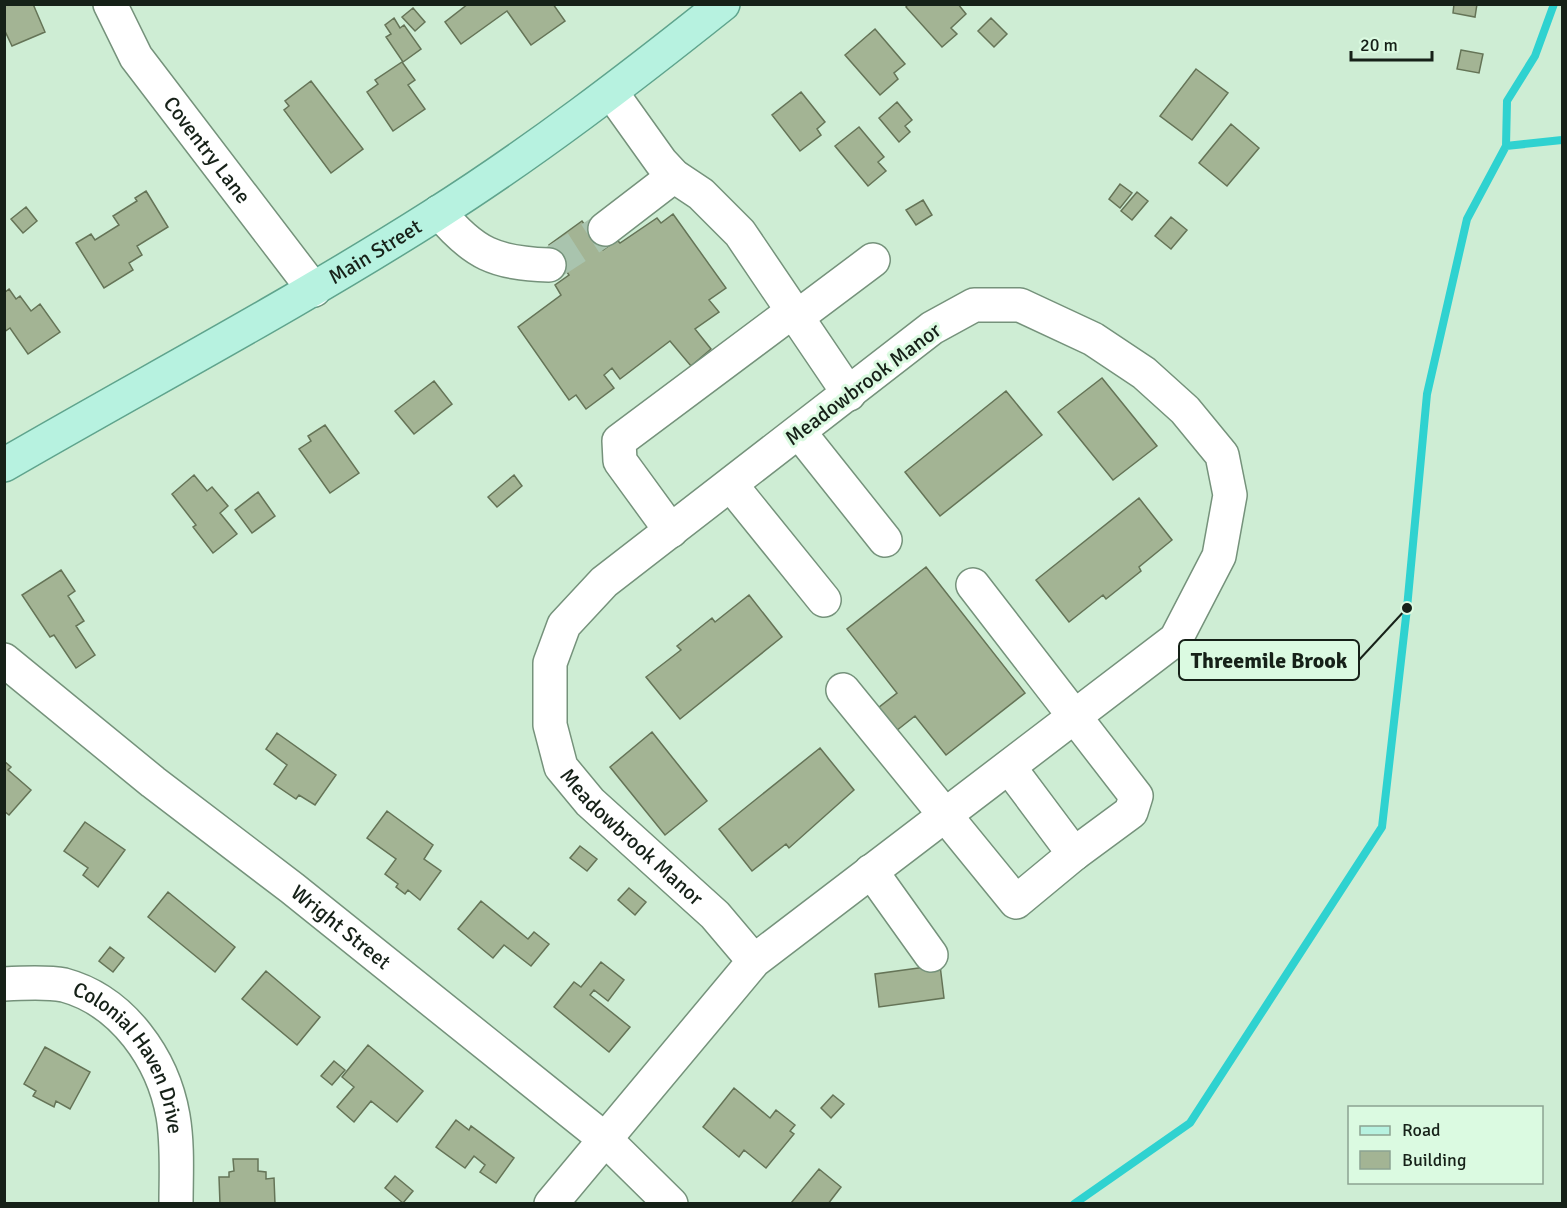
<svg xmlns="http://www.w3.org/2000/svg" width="1567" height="1208" font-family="Signika,sans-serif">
	<rect width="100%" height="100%" fill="#ceedd4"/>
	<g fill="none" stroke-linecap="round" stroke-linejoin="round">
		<!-- stream -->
		<path stroke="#2fd2d0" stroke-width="8" d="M1506 146 1562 140
			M1074 1204 1190 1123 1382 827 1407 608 1427 394 1467 219 1506 146 1507 101 1535 56 1554 4"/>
	</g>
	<!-- building -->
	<path fill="#a3b494" stroke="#657457" stroke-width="1.5" d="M4 4H33L45 32 12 46 4 29Z
		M468 4H553L565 21 531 45 507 11 461 44 445 22Z
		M908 4H958L966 14 951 28 957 34 942 47 906 7Z
		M1454 4H1477L1475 17 1453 13Z
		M413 8 425 22 415 31 402 17Z
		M394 18 400 28 404 25 421 49 403 62 386 37 391 34 385 25Z
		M991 18 1007 34 994 47 978 31Z
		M875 29 905 64 894 73 898 79 880 95 845 55Z
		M1461 50 1483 54 1479 73 1457 69Z
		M402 62 415 80 408 85 425 109 393 131 367 92 378 84 375 80Z
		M1196 69 1228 93 1192 140 1160 116Z
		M311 81 363 149 331 173 284 110 289 106 285 101Z
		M801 92 825 122 817 129 821 135 800 151 772 115Z
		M897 102 912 120 905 126 910 132 899 142 879 118Z
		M1231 124 1259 148 1227 186 1199 163Z
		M859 127 884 157 878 162 886 171 868 186 835 146Z
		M1120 184 1132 193 1120 208 1109 199Z
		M146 191 168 227 137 246 142 255 129 263 133 270 104 288 76 243 91 234 95 240 119 225 113 216 137 201 135 198Z
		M1137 192 1148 201 1132 220 1121 211Z
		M923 200 932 215 916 225 906 210Z
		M26 207 37 221 23 233 11 219Z
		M673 214 726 288 709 300 719 312 695 329 711 349 691 366 670 341 620 379 612 368 604 375 614 388 586 409 576 395 569 400 518 327 561 295 555 285 569 275 549 245 582 221 603 250 617 240 620 243 657 218 661 223Z
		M1171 217 1187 230 1171 249 1155 236Z
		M9 289 16 299 20 296 31 311 40 304 60 332 28 354 10 328 4 332V293Z
		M1102 378 1157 446 1113 480 1058 412Z
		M434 381 452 404 414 434 395 411Z
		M1006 391 1042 435 940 516 905 472Z
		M325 425 359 473 330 493 299 449 311 441 308 436Z
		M194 475 207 491 212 487 228 506 220 513 237 534 213 553 193 527 196 525 172 494Z
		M514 475 522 486 497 507 488 497Z
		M258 492 275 516 252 533 235 510Z
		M1139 498 1172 540 1139 567 1141 571 1106 599 1103 595 1069 622 1036 580Z
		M926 567 1025 693 946 755 915 716 896 731 878 708 897 693 847 629Z
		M61 570 75 591 68 596 84 621 76 626 95 655 76 668 54 635 50 637 22 595Z
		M749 595 782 637 680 719 646 677 681 650 677 646 712 618 715 622Z
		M652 732 707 801 665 835 610 767Z
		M277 733 336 775 315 805 299 795 296 799 274 784 287 765 266 749Z
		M820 748 854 790 789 848 786 844 752 871 719 829Z
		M4 761 11 767 8 770 31 790 9 815 4 811Z
		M387 811 433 845 424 859 441 871 420 900 408 890 405 894 396 887 398 884 385 874 396 859 367 838Z
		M85 822 125 850 98 887 83 875 88 868 64 851Z
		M580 846 597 859 587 871 570 858Z
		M629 888 646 902 635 915 618 900Z
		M168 892 235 947 215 972 148 917Z
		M481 901 528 939 534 932 549 944 531 966 504 945 493 958 458 929Z
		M110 947 124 958 113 972 99 961Z
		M601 962 624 980 608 1001 594 990 590 995 630 1027 609 1052 554 1007 574 982 581 987Z
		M940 965 944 998 879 1007 875 974Z
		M266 971 320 1017 297 1045 242 999Z
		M368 1045 423 1091 397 1122 371 1101 354 1122 337 1107 354 1087 342 1077Z
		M45 1047 90 1072 70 1109 56 1101 54 1107 33 1096 36 1091 24 1084Z
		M334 1061 345 1070 332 1085 321 1076Z
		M734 1088 770 1118 776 1110 795 1125 790 1131 794 1134 766 1168 744 1150 739 1157 703 1127Z
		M833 1095 844 1104 831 1118 821 1108Z
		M456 1120 469 1130 471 1126 514 1158 496 1183 480 1172 485 1165 474 1156 465 1168 436 1147Z
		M233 1159H258V1171L266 1172V1179L274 1178 275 1204H220L219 1177H229V1172L234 1171Z
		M819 1169 841 1187 828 1204 791 1203Z
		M395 1176 413 1191 403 1203 385 1188Z"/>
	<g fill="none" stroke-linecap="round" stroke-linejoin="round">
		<!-- minor-tunnel -->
		<path stroke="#a9c4ae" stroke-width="33" stroke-dasharray="33 16" stroke-linecap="butt" d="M549 265 605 229"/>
		<!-- minor casing -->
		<g stroke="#75927b" stroke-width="36">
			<g id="minor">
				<path id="s1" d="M110 4 136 57 314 290"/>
				<path d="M611 92 661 162 674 176 701 194 740 233 849 394"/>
				<path d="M439 212C474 254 495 263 549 265"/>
				<path d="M605 229 674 176"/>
				<path d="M797 317 873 260"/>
				<path d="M799 432 885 540"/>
				<path d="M731 485 824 600"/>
				<path d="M671 531 620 461 619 441 793 311"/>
				<path d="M973 585 1136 796 1131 812 1074 854"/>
				<path id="s2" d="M4 660 153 782 292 888 606 1140 671 1204"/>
				<path d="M843 690 1016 902 1074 854 1009 767"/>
				<path d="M871 871 931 955"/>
				<path id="s3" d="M4 984C21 983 49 982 64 985 123 1001 163 1059 173 1116 178 1145 176 1175 176 1204"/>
				<path id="s4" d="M551 1204 754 961 1176 639 1219 556 1230 495 1222 455 1185 410 1144 373 1093 339 1020 305H974L932 328 604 582 564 625 550 663V725L561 767 590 802 715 915 754 961"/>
			</g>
		</g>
		<!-- major casing -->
		<g stroke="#5fa48d" stroke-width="36">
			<g id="major">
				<path id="s5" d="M4 465C147 382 293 305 433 216 534 152 629 79 723 4"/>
			</g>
		</g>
		<!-- minor -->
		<use href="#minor" stroke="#fff" stroke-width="33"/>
		<!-- major -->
		<use href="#major" stroke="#b7f2e0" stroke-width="33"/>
	</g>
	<g text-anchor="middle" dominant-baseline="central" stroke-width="6" stroke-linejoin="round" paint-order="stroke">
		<!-- street labels -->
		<g font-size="21" fill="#162118" stroke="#dbfae1">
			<text stroke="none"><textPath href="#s1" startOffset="176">Coventry Lane</textPath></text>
			<text stroke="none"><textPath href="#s5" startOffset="428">Main Street</textPath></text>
			<text transform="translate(863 384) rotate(-37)">Meadowbrook Manor</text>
			<text stroke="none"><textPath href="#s4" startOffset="2112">Meadowbrook Manor</textPath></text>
			<text stroke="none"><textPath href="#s2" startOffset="430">Wright Street</textPath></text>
			<text stroke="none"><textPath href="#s3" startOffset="164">Colonial Haven Drive</textPath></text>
		</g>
	</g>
	<!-- callouts -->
	<path fill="none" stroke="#162118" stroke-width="2" d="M1407 608L1359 660"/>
	<circle fill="#162118" stroke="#dbfae1" stroke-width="2" cx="1407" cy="608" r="6"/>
	<rect fill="#dbfae1" stroke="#162118" stroke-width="2" x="1179" y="640" width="180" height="40" rx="6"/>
	<g font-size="22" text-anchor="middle" font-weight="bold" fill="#162118">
		<text x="1269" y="668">Threemile Brook</text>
	</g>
	<!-- border -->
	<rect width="1567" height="1208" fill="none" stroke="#162118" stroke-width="12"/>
	<!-- legend -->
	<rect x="1348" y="1106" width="195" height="78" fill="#dbfae1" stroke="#8ca391" stroke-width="1.5"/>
	<rect x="1360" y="1126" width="30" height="9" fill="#b7f2e0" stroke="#8ca391" stroke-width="1.5"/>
	<text x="1402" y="1136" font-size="18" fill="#162118">Road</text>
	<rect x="1360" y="1151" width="30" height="18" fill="#a3b494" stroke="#8ca391" stroke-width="1.5"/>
	<text x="1402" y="1166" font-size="18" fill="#162118">Building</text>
	<!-- scale -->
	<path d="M1351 51v9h81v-9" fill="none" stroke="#162118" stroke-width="3"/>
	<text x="1360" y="51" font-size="18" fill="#162118" stroke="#dbfae1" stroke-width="4.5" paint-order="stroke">20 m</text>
</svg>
